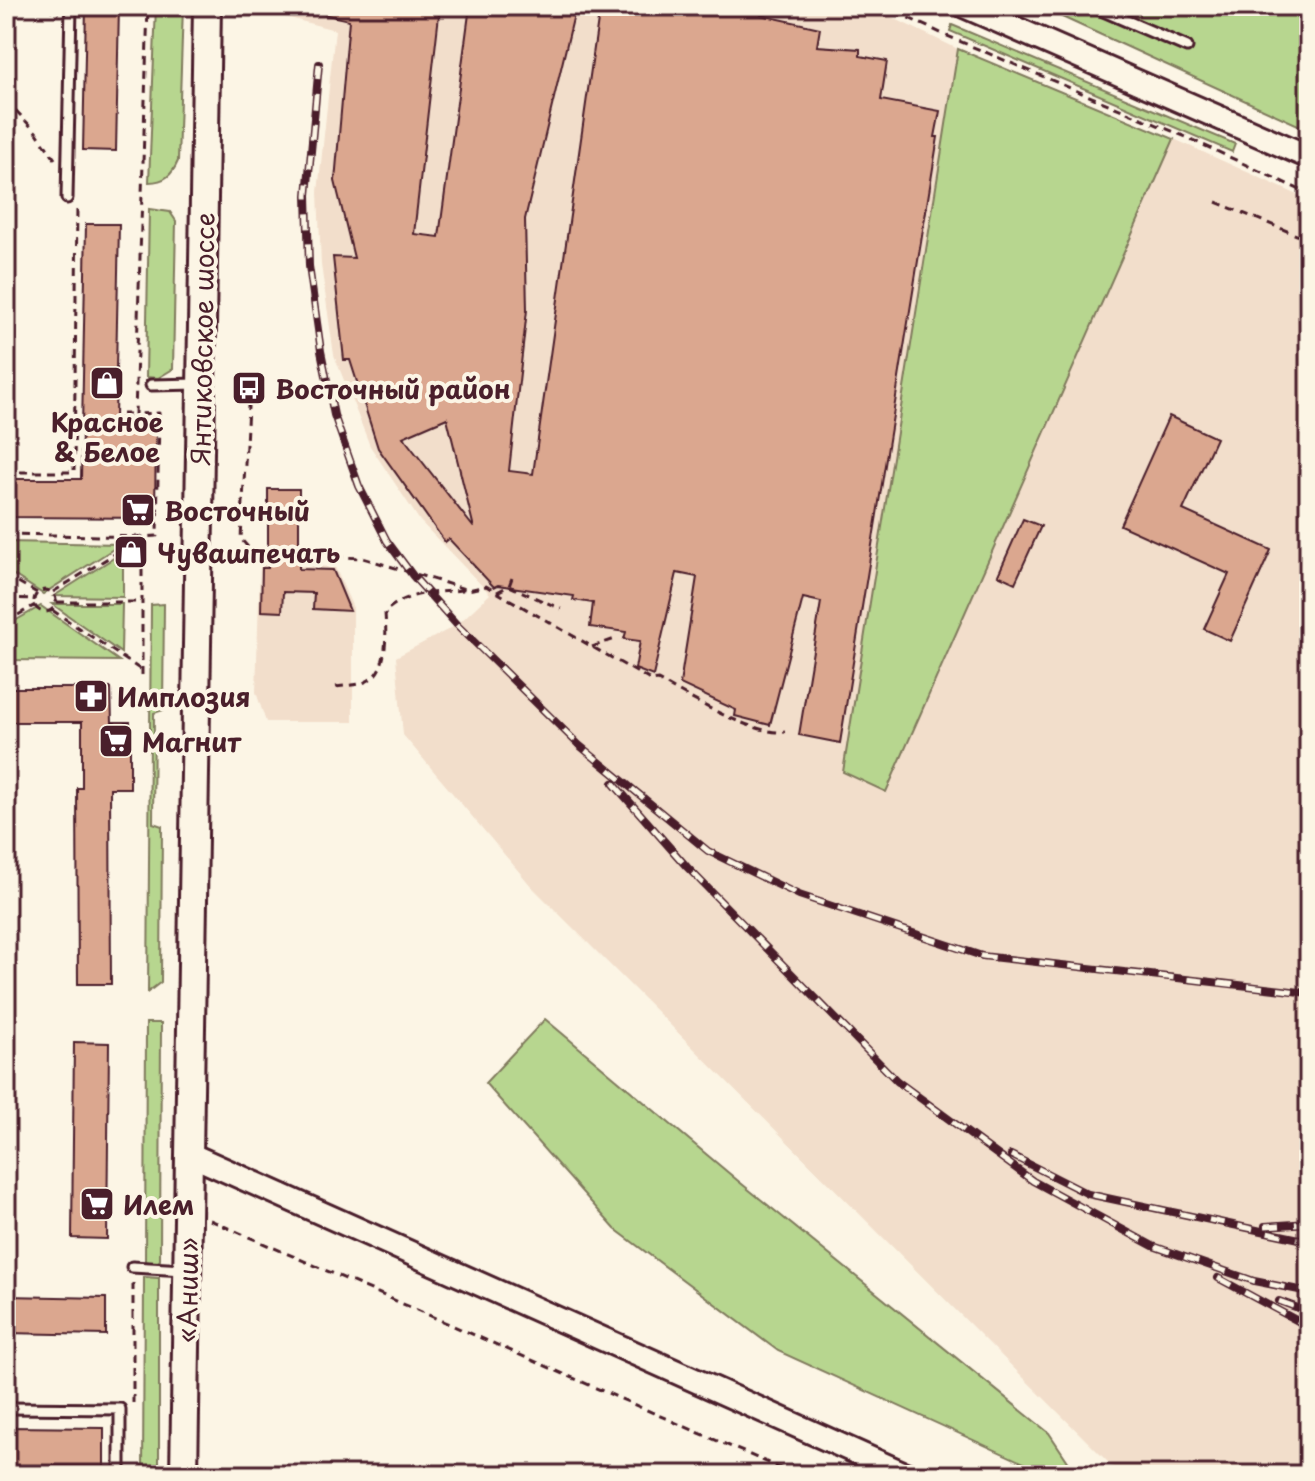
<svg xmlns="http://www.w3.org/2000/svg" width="1315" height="1481" font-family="'Playpen Sans',sans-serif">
	<rect width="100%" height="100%" fill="#fcf5e5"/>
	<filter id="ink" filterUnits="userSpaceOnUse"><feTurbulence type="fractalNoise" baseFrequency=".0125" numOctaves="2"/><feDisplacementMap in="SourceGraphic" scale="16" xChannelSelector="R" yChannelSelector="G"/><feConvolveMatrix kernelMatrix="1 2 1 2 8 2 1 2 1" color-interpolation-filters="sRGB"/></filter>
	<g filter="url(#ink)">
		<!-- built -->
		<path fill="#f2decb" d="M285 6H868L958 49 843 772 886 791 1174 139 1309 200V1475H1121L532 887 403 735 396 657 457 625 490 594 420 521 370 446 334 355 321 265 318 192 335 30 282 16Z
			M260 564 335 567 353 608V722H266L256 692Z"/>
		<!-- green -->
		<path fill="#b7d68f" stroke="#807a5d" stroke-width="2" d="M156 6H183L178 161C172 175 165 182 149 182Z
			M1038 6H1309V130Z
			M952 25 1235 144 1232 152 950 31Z
			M958 49 1174 139 886 792 843 772Z
			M149 209 170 212 176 221 173 369 158 378 146 377Z
			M6 542 121 544 43 594 6 570Z
			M123 552V597L54 596Z
			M52 604H122L121 653Z
			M164 604 163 710 154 713 153 823 162 826 161 982 148 992 151 605Z
			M41 606 119 661 6 660V626Z
			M545 1019 737 1180 1049 1433 1077 1475H1050L778 1351 615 1229 485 1083Z
			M146 1023H161L160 1260 156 1264 145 1265Z
			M144 1277 159 1278V1475H143Z"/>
		<!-- building -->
		<path fill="#dba78f" stroke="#4a1f2b" stroke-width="2" fill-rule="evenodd" d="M86 6H119L116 151 83 150Z
			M315 6H440L414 234 439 237 470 6H576L525 219 527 310 509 471 533 474 600 6H763L761 15 820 28 817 46 860 49V56L887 61 881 100 940 111 935 137H938L840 743 799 735 821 602 803 598 770 725 735 716 736 710 680 684 697 577 677 573 653 676 635 669 640 641 624 639 626 632 590 627 593 603 573 600 574 596 498 585 494 587 449 539 445 542 378 448 350 360H344L333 257 354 258 335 181 349 20 314 12ZM447 418 474 528 403 437Z
			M86 224H119L115 418 156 419 155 518 6 517V479H81Z
			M1169 416 1216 438 1183 510 1271 550 1230 641 1204 629 1229 574 1120 525Z
			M268 489H299V569L333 570 350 611 313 609 314 593 283 592 282 612 261 611 262 568H268Z
			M1023 519 1041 526 1015 583 998 575Z
			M6 688H111L112 722H130V788H110L111 984H78L77 788H82V722H6Z
			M74 1042 109 1043 107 1239 72 1238Z
			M6 1296 106 1298V1335L6 1333Z
			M6 1427 104 1428V1467L6 1466Z"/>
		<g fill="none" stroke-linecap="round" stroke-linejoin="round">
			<!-- service casing -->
			<g stroke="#4a1f2b" stroke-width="15">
				<path id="service" d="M1092 6 1187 47
					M67 198 71 6
					M151 385 199 384
					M132 1267 184 1270
					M6 1408 120 1409V1475"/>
			</g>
			<!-- tertiary casing -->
			<g stroke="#4a1f2b" stroke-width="28">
				<path id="tertiary" d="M964 6 1309 157
					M189 1154 907 1475"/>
			</g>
			<!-- secondary casing -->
			<g stroke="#4a1f2b" stroke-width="32">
				<path id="secondary" d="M184 1475 207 6"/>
			</g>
			<!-- path -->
			<path stroke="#4a1f2b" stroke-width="3" stroke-dasharray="8 6" stroke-linecap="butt" d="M46 6 58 15
				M883 6 945 35 1186 137 1309 194
				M6 10 11 6
				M6 100 37 133 55 159
				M1216 202 1309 240
				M249 388 241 539 253 553 363 558 468 590 486 586 652 681 658 680C688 697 752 735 785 732
				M122 414H135
				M6 472H74L77 206
				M6 534 142 537V677
				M6 575 37 593
				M509 586 561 609
				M34 601a11 11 0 1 1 22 0a11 11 0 1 1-22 0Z
				M53 592 142 537 157 536 159 413 135 414 148 6
				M497 592 509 586 513 575
				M6 598 34 599
				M57 602H141
				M52 610 141 670
				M6 622 35 605
				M592 647 615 639
				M336 687C346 685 360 686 369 680 389 668 386 632 385 612 407 591 435 593 464 590
				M210 1220 796 1475
				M133 1403V1279"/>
			<!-- service -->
			<use href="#service" stroke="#fcf5e5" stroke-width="9"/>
			<!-- tertiary -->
			<use href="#tertiary" stroke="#fcf5e5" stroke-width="22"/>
			<!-- secondary -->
			<use href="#secondary" stroke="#fcf5e5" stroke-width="26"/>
			<!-- rail casing -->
			<g stroke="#4a1f2b" stroke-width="8">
				<path id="rail" d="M319 64 307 195 309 266 321 351 334 415 359 486 387 541 413 576 457 625 579 745 708 851 799 895 982 956 1309 993
					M613 783 687 867 897 1081 1033 1181 1153 1246 1254 1281 1309 1292
					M1011 1155 1088 1194 1309 1241
					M1265 1226 1309 1223
					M1218 1278 1309 1327
					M1279 1301 1309 1312"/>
			</g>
			<!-- rail -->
			<use href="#rail" stroke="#fcf5e5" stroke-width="5" stroke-dasharray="15" stroke-linecap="butt"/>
		</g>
	</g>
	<!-- icons -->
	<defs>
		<g id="shop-square" transform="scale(1.8)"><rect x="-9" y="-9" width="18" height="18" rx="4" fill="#4a1f2b" stroke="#fcf5e5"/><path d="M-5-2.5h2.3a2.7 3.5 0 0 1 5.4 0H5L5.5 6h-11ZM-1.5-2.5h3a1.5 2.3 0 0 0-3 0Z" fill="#fff"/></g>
		<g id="bus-square" transform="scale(1.8)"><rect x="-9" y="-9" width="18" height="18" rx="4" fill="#4a1f2b" stroke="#fcf5e5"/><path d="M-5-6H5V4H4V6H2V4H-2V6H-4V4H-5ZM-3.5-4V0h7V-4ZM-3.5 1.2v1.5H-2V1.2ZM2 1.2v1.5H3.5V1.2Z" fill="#fff"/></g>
		<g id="supermarket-square" transform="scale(1.8)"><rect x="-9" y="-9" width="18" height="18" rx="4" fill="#4a1f2b" stroke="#fcf5e5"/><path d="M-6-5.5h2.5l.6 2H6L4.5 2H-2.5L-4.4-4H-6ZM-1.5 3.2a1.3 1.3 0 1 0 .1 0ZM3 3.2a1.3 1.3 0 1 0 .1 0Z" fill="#fff"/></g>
		<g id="pharmacy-square" transform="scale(1.8)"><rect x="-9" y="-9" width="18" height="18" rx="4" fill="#4a1f2b" stroke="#fcf5e5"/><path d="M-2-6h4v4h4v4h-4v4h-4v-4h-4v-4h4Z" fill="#fff"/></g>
	</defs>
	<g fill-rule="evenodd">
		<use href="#shop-square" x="107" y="383"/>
		<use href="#bus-square" x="249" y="388"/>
		<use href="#supermarket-square" x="138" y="510"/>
		<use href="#shop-square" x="131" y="552"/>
		<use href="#pharmacy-square" x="91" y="696"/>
		<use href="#supermarket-square" x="116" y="741"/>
		<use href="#supermarket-square" x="97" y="1204"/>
	</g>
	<g text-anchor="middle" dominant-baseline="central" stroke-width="8" stroke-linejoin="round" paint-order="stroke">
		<!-- street labels -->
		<g font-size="26" fill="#4a1f2b" stroke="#fcf5e5">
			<text transform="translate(202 339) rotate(-89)">Янтиковское шоссе</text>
			<text transform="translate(187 1290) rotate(-89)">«Аниш»</text>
		</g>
		<!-- poi labels -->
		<g font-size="26" font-weight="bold" fill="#4a1f2b" stroke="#fcf5e5" text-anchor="start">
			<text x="275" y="388">Восточный район</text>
			<text x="107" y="421" text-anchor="middle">Красное<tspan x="107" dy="30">&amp; Белое</tspan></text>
			<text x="164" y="510">Восточный</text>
			<text x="157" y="552">Чувашпечать</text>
			<text x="117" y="696">Имплозия</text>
			<text x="142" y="741">Магнит</text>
			<text x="123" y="1204">Илем</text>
		</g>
	</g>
	<!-- margin -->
	<rect width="1315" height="1481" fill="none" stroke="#fcf5e5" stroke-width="32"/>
	<rect x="16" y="16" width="1283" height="1449" fill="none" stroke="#4a1f2b" stroke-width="3" filter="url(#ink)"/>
</svg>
